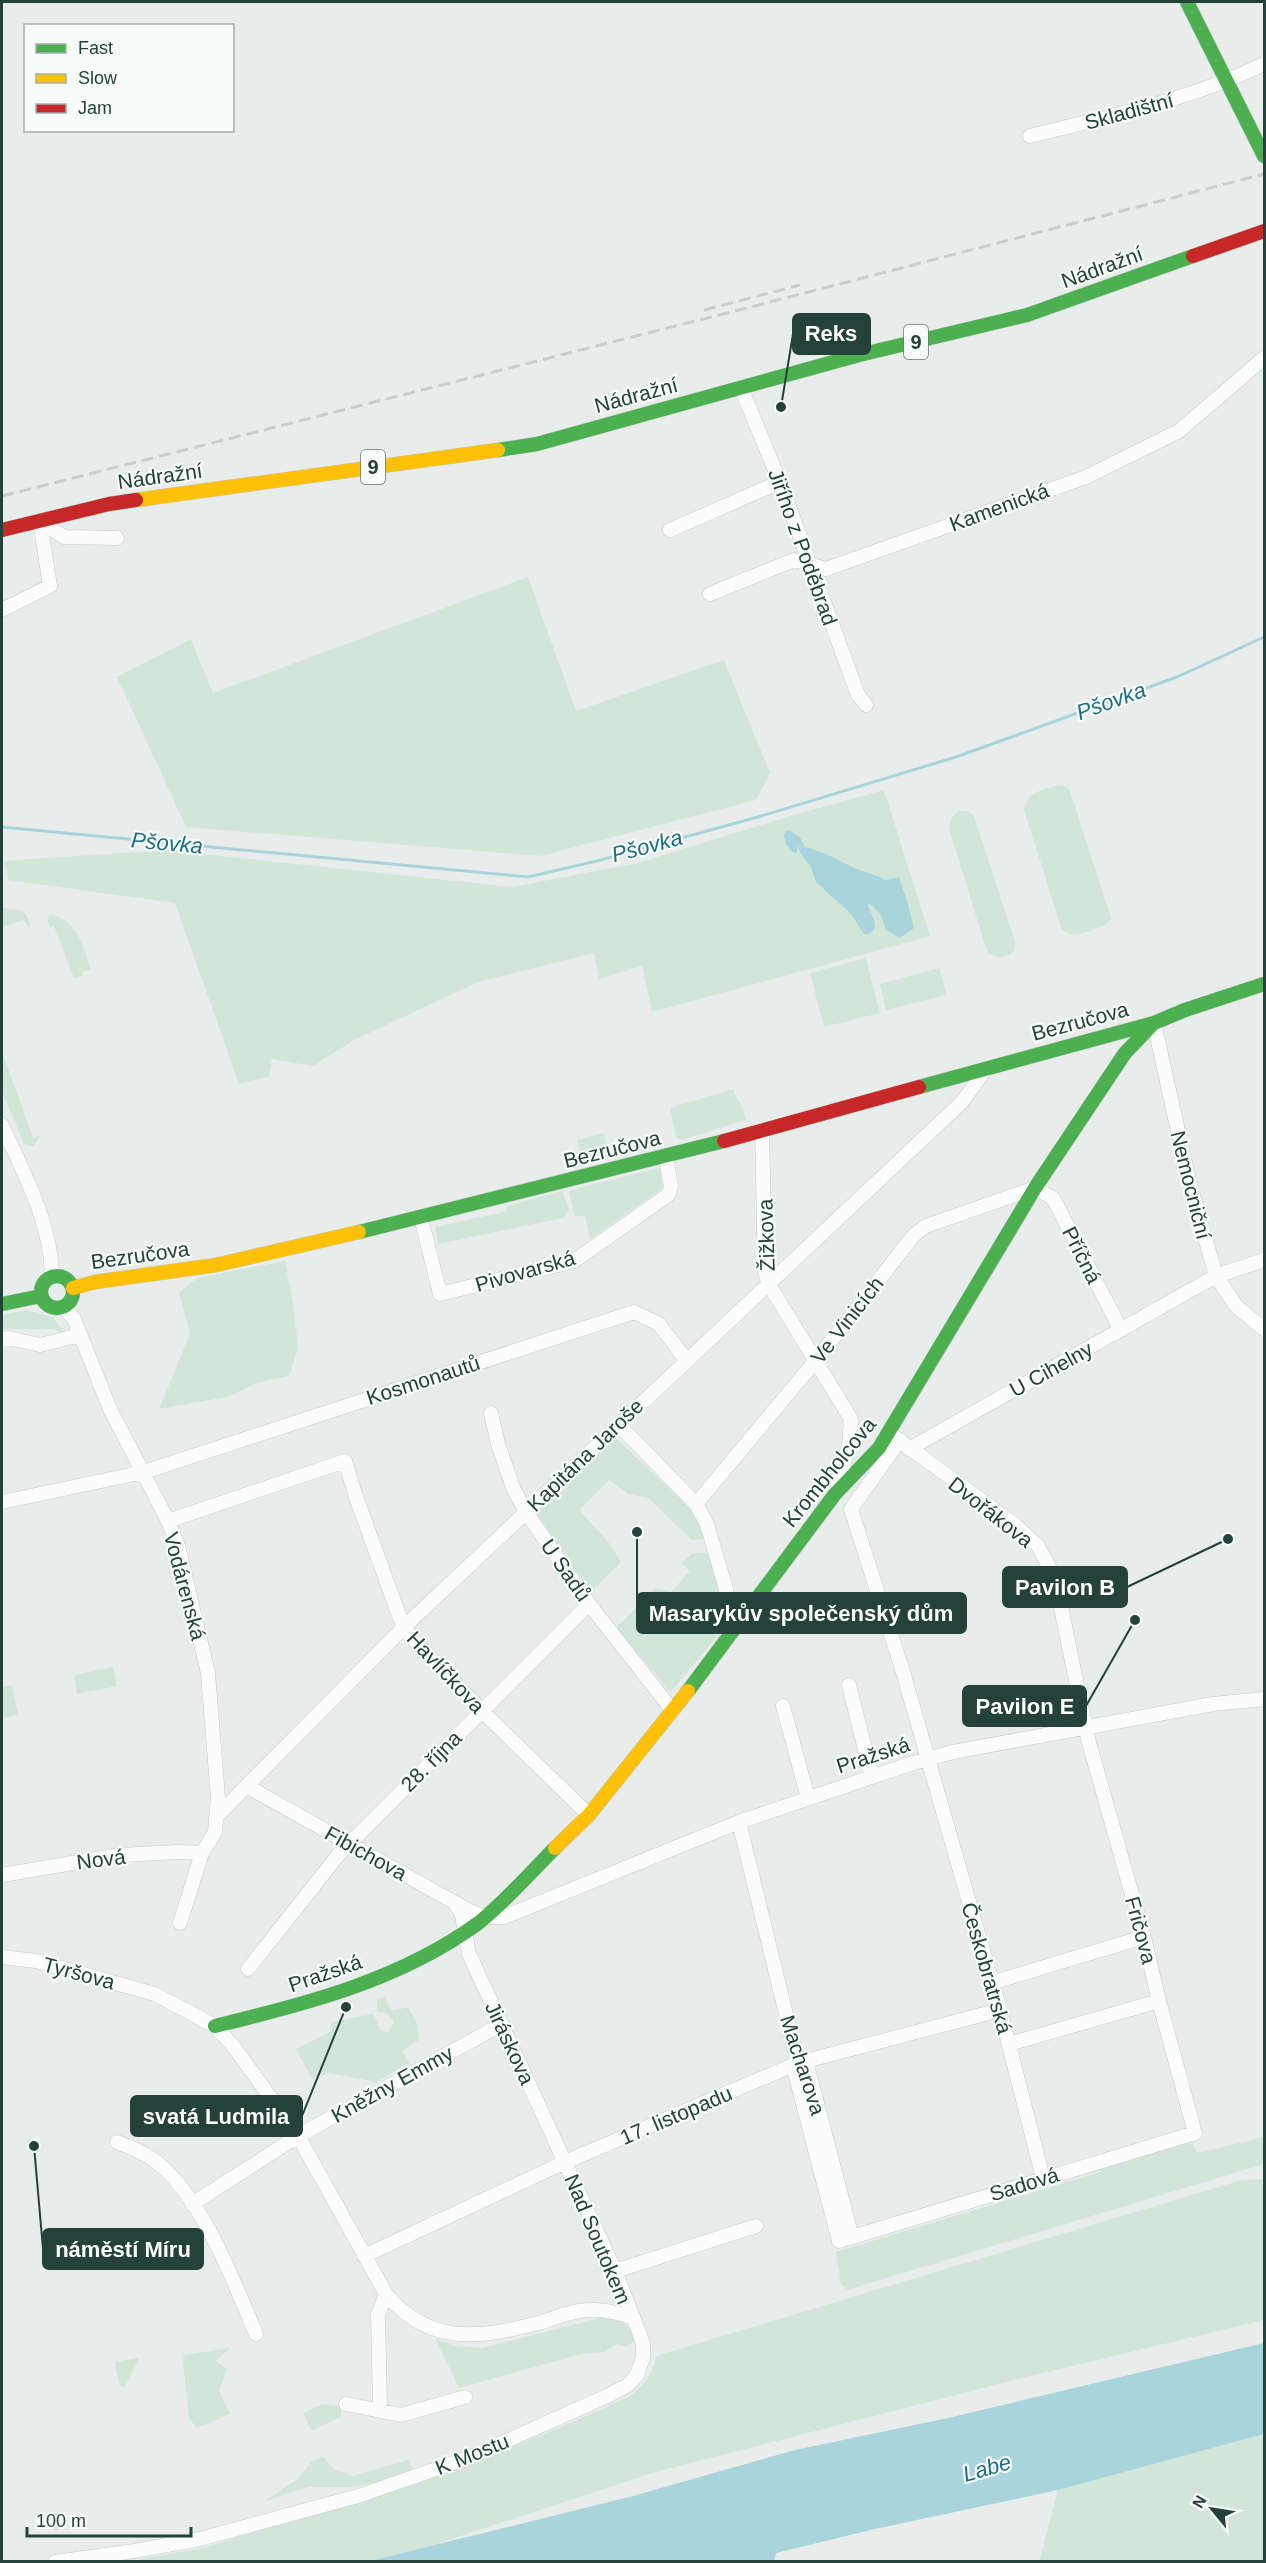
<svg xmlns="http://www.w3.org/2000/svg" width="1266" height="2563" font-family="Arial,sans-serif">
	<rect width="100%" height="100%" fill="#e8edeb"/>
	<!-- green -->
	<path fill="#d1e6d8" d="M528 577 576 711 724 660 770 773 756 800 540 856 186 827 117 677 191 639 213 693Z
		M1059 785 1067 787 1070 791 1111 918 1107 924C1093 929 1075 941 1062 930L1024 810C1028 791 1042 790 1059 785Z
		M884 790 930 936 652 1012 642 966 599 979 594 953 478 982 354 1040 313 1066 272 1059 269 1076 239 1084 175 903 9 880 4 861 165 850 512 887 638 863 787 817Z
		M958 811H967L974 816 1015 942 1014 951C1005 959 999 959 988 953L984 942 949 828 952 817Z
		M2 908 23 911 28 918 30 926 28 927 24 920 2 927Z
		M49 914C77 919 82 945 91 969L82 973 83 976 74 978 54 926 50 927 47 921Z
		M866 958 880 1013 824 1027 810 973Z
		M940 968 946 995 886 1010 880 984Z
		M2 1052 33 1137 40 1136 33 1147 24 1144 2 1091Z
		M733 1089C737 1101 745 1108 746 1120L681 1140 676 1137 670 1108Z
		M604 1133 609 1159 583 1165 577 1140Z
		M660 1168 663 1188 590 1239 585 1215 575 1217 569 1192 571 1190Z
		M562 1191 569 1210 563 1218 438 1244 435 1227 505 1212 507 1206Z
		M285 1261 293 1303 298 1348 289 1376 259 1382 231 1396 159 1409 190 1334 179 1292 197 1278Z
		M26 1310 53 1317 63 1332 60 1334 56 1329H2V1318L6 1314Z
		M616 1438 686 1504 695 1516 705 1539 692 1540 648 1498 628 1494 609 1480 579 1510 610 1544 621 1562 591 1592 536 1513Z
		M693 1553H708L718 1589 715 1639 671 1692 616 1628 655 1588 671 1592 690 1571 682 1563Z
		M113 1667 117 1686 77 1694 74 1675Z
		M12 1685 18 1715 2 1718V1687Z
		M384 1997 392 2011 408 2007 417 2024 419 2040 402 2051 409 2063 376 2082 329 2073 312 2079 296 2049 330 2032 331 2022 373 2014 381 2031 388 2032 394 2022 389 2015 377 2011V1999Z
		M1264 2137V2164L850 2289H846L841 2284 836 2252 1100 2172V2168L1191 2140 1198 2153Z
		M1264 2179V2320L1018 2379 652 2473 412 2552 372 2561 126 2562 206 2547 467 2466 608 2407 609 2404C633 2399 652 2381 656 2356L1212 2189 1241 2180Z
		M608 2316C621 2321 633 2326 635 2341L626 2347 617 2344 604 2352 581 2354 459 2388 435 2338 454 2346 483 2348Z
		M230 2348 215 2361 227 2369 219 2390 230 2414 197 2428 189 2418 183 2361 184 2355Z
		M139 2358 124 2387 119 2385 115 2362Z
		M323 2404 342 2407 340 2417 311 2431 303 2413Z
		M1264 2434V2561L1039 2562 1058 2490Z
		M324 2457 333 2469 353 2476 408 2460 413 2469 381 2481 352 2487H308L265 2501 298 2479 313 2460Z"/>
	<!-- water -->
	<path fill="#a9d4db" d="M788 830 799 836 805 847C825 852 836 859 854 868 864 872 875 874 885 880L899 877 907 901 914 928 900 938 886 930 881 915 869 903 868 906 874 919 875 928 870 934H864L851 914 816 882 810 865 800 853 798 845 797 853 792 852 785 843 784 834Z
		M1264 2343V2434L1058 2490 875 2529 776 2553 774 2561H370L633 2496 795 2450 948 2418Z"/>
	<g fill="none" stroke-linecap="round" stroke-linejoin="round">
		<!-- stream -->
		<path stroke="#a9d4db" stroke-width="3" d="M2 827 528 877 601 860 758 817 956 757 1177 677 1264 637"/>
		<!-- street casing -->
		<g stroke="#c5cac8" stroke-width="15">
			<path id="street" d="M1030 136C1110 116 1190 100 1264 64
				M741 388 780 482 858 695 866 705
				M40 521 64 537 117 538
				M670 530 780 482
				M710 594 794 560 826 569 1086 477 1179 431 1264 358
				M2 610 50 586 40 521
				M1154 1023 1190 1185 1216 1276 1236 1306 1264 1329
				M2 1125C24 1174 51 1222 52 1276
				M762 1130 765 1271 768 1283 851 1419 849 1445 836 1492
				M421 1218 440 1294 574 1261 668 1195 671 1187 666 1157
				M63 1307 74 1319 110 1409 168 1521 178 1546 208 1673 218 1798 215 1832 202 1853 180 1923
				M2 1340 8 1338 40 1345 80 1335
				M491 1413 498 1444 514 1490 526 1512 589 1604 673 1711
				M618 1424 696 1504 707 1524 726 1589 727 1637 729 1636
				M900 1440 851 1509 903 1672 1000 2010 1043 2178
				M909 1449 1216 1276 1264 1260
				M2 1502 144 1472 634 1312 659 1324 686 1360
				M696 1504 817 1359 914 1235 926 1226 1035 1188 1053 1198 1121 1330
				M168 1521 345 1461 356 1497 400 1618 410 1636 489 1718 589 1815
				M849 1685 872 1777
				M783 1706 808 1798
				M248 1787 468 1910 485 1917H504L739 1822 910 1764 953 1752 1213 1704 1264 1699
				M217 1816 404 1627 962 1102 986 1069
				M739 1822 798 2063 808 2069 852 2237
				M2 1875 120 1855 178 1852 202 1853
				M2 1957 36 1961 155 1994 215 2026 234 2047 298 2136 386 2294C430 2347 482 2338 542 2322 557 2317 574 2310 591 2310 604 2309 618 2313 631 2317
				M248 1969 339 1854 589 1604
				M991 1983 1144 1937
				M1009 2044 1159 2001
				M798 2063 795 2073 839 2241 1195 2133 1159 2001 1144 1937 1088 1739 1055 1578 1038 1546 1014 1524 889 1433
				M117 2142C130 2147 143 2152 154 2160 202 2196 233 2280 256 2334
				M192 2204 298 2136 502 2024
				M364 2256 565 2162 798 2063 1000 2010
				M615 2271 756 2226
				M346 2404 401 2415 465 2397
				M380 2409 378 2315 386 2294
				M55 2562 134 2551 200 2539 358 2496 468 2458 605 2397 628 2385 637 2375 643 2357V2344L640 2335 615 2271 469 1954 462 1915 455 1903"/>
		</g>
		<!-- fast casing -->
		<g stroke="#c3cbc8" stroke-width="15">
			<path id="fast" d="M1187 2 1264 156
				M498 450 537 444 859 355 1027 315 1193 256
				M919 1087 1154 1023 1185 1010 1264 984
				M359 1232 724 1141
				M41 1292a16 16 0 1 1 32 0a16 16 0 1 1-32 0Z
				M2 1304 41 1296
				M688 1691 835 1494 879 1448 1035 1188 1125 1053 1154 1023
				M215 2026C306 2004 400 1980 477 1924 503 1904 531 1872 555 1848"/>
		</g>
		<!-- slow casing -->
		<g stroke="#c3cbc8" stroke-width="15">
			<path id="slow" d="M136 500 498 450
				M73 1288 95 1282 216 1265 359 1232
				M555 1848 589 1815 688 1691"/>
		</g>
		<!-- jam casing -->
		<g stroke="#c3cbc8" stroke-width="15">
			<path id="jam" d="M1193 256 1264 231
				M2 530 109 504 136 500
				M724 1141 919 1087"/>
		</g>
		<!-- street -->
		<use href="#street" stroke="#fcfcfc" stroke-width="14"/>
		<!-- fast -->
		<use href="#fast" stroke="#4caf50" stroke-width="14"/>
		<!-- slow -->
		<use href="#slow" stroke="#ffc107" stroke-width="14"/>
		<!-- jam -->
		<use href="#jam" stroke="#c62828" stroke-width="14"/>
		<!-- rail -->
		<path stroke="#c9cdcc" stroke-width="3" stroke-dasharray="12 6" stroke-linecap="butt" d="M704 310 800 285
			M2 496 747 308 1264 174"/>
	</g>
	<g text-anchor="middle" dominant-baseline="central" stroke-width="4.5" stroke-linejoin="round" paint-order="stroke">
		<!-- shield labels -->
		<g fill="#f7fbf9" stroke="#637a73" stroke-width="1.5">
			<rect x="904" y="325" width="24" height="34" rx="4.5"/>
			<rect x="361" y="450" width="24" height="34" rx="4.5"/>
		</g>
		<g font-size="20" font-weight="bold" fill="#24423a">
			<text x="916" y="342">9</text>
			<text x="373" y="467">9</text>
		</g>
		<!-- street labels -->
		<g font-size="21" fill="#24423a" stroke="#f7fbf9">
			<text transform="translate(1129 111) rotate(-15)">Skladištní</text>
			<text transform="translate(1102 267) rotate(-20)">Nádražní</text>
			<text transform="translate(636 395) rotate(-15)">Nádražní</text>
			<text transform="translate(160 476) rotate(-8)">Nádražní</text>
			<text transform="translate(999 507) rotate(-20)">Kamenická</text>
			<text transform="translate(803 547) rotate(70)">Jiřího z Poděbrad</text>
			<text transform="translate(1080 1021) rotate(-15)">Bezručova</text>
			<text transform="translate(612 1149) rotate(-14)">Bezručova</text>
			<text transform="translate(1191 1185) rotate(76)">Nemocniční</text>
			<text transform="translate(766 1235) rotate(-92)">Žižkova</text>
			<text transform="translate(140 1255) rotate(-8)">Bezručova</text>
			<text transform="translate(1082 1255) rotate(63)">Příčná</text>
			<text transform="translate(525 1271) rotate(-16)">Pivovarská</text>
			<text transform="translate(847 1320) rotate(-52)">Ve Vinicích</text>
			<text transform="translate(1051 1369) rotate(-29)">U Cihelny</text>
			<text transform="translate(423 1380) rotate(-18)">Kosmonautů</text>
			<text transform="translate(585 1455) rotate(-44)">Kapitána Jaroše</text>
			<text transform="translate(829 1472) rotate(-51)">Krombholcova</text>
			<text transform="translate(991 1512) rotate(38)">Dvořákova</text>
			<text transform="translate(566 1570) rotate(55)">U Sadů</text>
			<text transform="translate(185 1586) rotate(75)">Vodárenská</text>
			<text transform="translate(446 1672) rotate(47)">Havlíčkova</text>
			<text transform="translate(873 1755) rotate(-18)">Pražská</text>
			<text transform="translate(431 1761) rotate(-45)">28. října</text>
			<text transform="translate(366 1853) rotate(29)">Fibichova</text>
			<text transform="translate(101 1859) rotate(-7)">Nová</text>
			<text transform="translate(1141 1930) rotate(75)">Fričova</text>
			<text transform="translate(987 1968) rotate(74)">Českobratrská</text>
			<text transform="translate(79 1973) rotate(15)">Tyršova</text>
			<text transform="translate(325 1973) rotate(-19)">Pražská</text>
			<text transform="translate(510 2043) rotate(65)">Jiráskova</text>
			<text transform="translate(803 2065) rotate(72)">Macharova</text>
			<text transform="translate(392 2084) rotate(-29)">Kněžny Emmy</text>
			<text transform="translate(676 2115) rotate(-23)">17. listopadu</text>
			<text transform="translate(1024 2184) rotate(-17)">Sadová</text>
			<text transform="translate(598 2239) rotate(67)">Nad Soutokem</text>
			<text transform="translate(472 2454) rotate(-22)">K Mostu</text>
		</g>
		<!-- water labels -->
		<g font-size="22" font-style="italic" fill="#1c6f80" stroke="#f7fbf9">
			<text transform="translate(1111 701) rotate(-20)">Pšovka</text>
			<text transform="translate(167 843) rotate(5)">Pšovka</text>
			<text transform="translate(647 846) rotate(-15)">Pšovka</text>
			<text transform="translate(987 2468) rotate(-16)">Labe</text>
		</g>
	</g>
	<!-- callouts -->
	<path fill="none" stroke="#24423a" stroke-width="2" d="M781 407L793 334M1228 1539L1127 1587M637 1532L637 1613M1135 1620L1086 1706M346 2007L302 2116M34 2146L43 2249"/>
	<g fill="#24423a" stroke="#f7fbf9" stroke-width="2">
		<circle cx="781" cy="407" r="6"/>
		<circle cx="1228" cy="1539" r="6"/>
		<circle cx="637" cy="1532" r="6"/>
		<circle cx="1135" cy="1620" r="6"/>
		<circle cx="346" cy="2007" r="6"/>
		<circle cx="34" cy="2146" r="6"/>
	</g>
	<g fill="#24423a" stroke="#24423a" stroke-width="2">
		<rect x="793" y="314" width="77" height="40" rx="6"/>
		<rect x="1003" y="1567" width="124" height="40" rx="6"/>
		<rect x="637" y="1593" width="329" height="40" rx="6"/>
		<rect x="963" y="1686" width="123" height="40" rx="6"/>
		<rect x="131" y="2096" width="171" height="40" rx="6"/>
		<rect x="43" y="2229" width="160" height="40" rx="6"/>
	</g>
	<g font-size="22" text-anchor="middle" font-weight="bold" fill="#fff">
		<text x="831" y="341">Reks</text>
		<text x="1065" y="1595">Pavilon B</text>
		<text x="801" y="1621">Masarykův společenský dům</text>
		<text x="1025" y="1714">Pavilon E</text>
		<text x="216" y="2124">svatá Ludmila</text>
		<text x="123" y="2257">náměstí Míru</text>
	</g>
	<!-- border -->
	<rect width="1266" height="2563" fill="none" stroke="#24423a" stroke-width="6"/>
	<!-- legend -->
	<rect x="24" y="24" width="210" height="108" fill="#f7fbf9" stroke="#a3b1ad" stroke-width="1.5"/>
	<rect x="36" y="44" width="30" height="9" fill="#4caf50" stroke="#a3b1ad" stroke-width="1.5"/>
	<text x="78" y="54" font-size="18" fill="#24423a">Fast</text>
	<rect x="36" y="74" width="30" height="9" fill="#ffc107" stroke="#a3b1ad" stroke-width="1.5"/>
	<text x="78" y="84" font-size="18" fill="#24423a">Slow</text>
	<rect x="36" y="104" width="30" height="9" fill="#c62828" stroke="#a3b1ad" stroke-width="1.5"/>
	<text x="78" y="114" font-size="18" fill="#24423a">Jam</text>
	<!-- north arrow -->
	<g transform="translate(1212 2509) rotate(300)" stroke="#f7fbf9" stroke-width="4.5" paint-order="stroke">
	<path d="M0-4.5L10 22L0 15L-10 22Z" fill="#24423a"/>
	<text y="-9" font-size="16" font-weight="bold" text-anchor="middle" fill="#24423a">N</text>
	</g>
	<!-- scale -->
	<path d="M27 2527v9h164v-9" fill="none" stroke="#24423a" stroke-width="3"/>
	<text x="36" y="2527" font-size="18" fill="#24423a" stroke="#f7fbf9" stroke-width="4.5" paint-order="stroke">100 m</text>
</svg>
